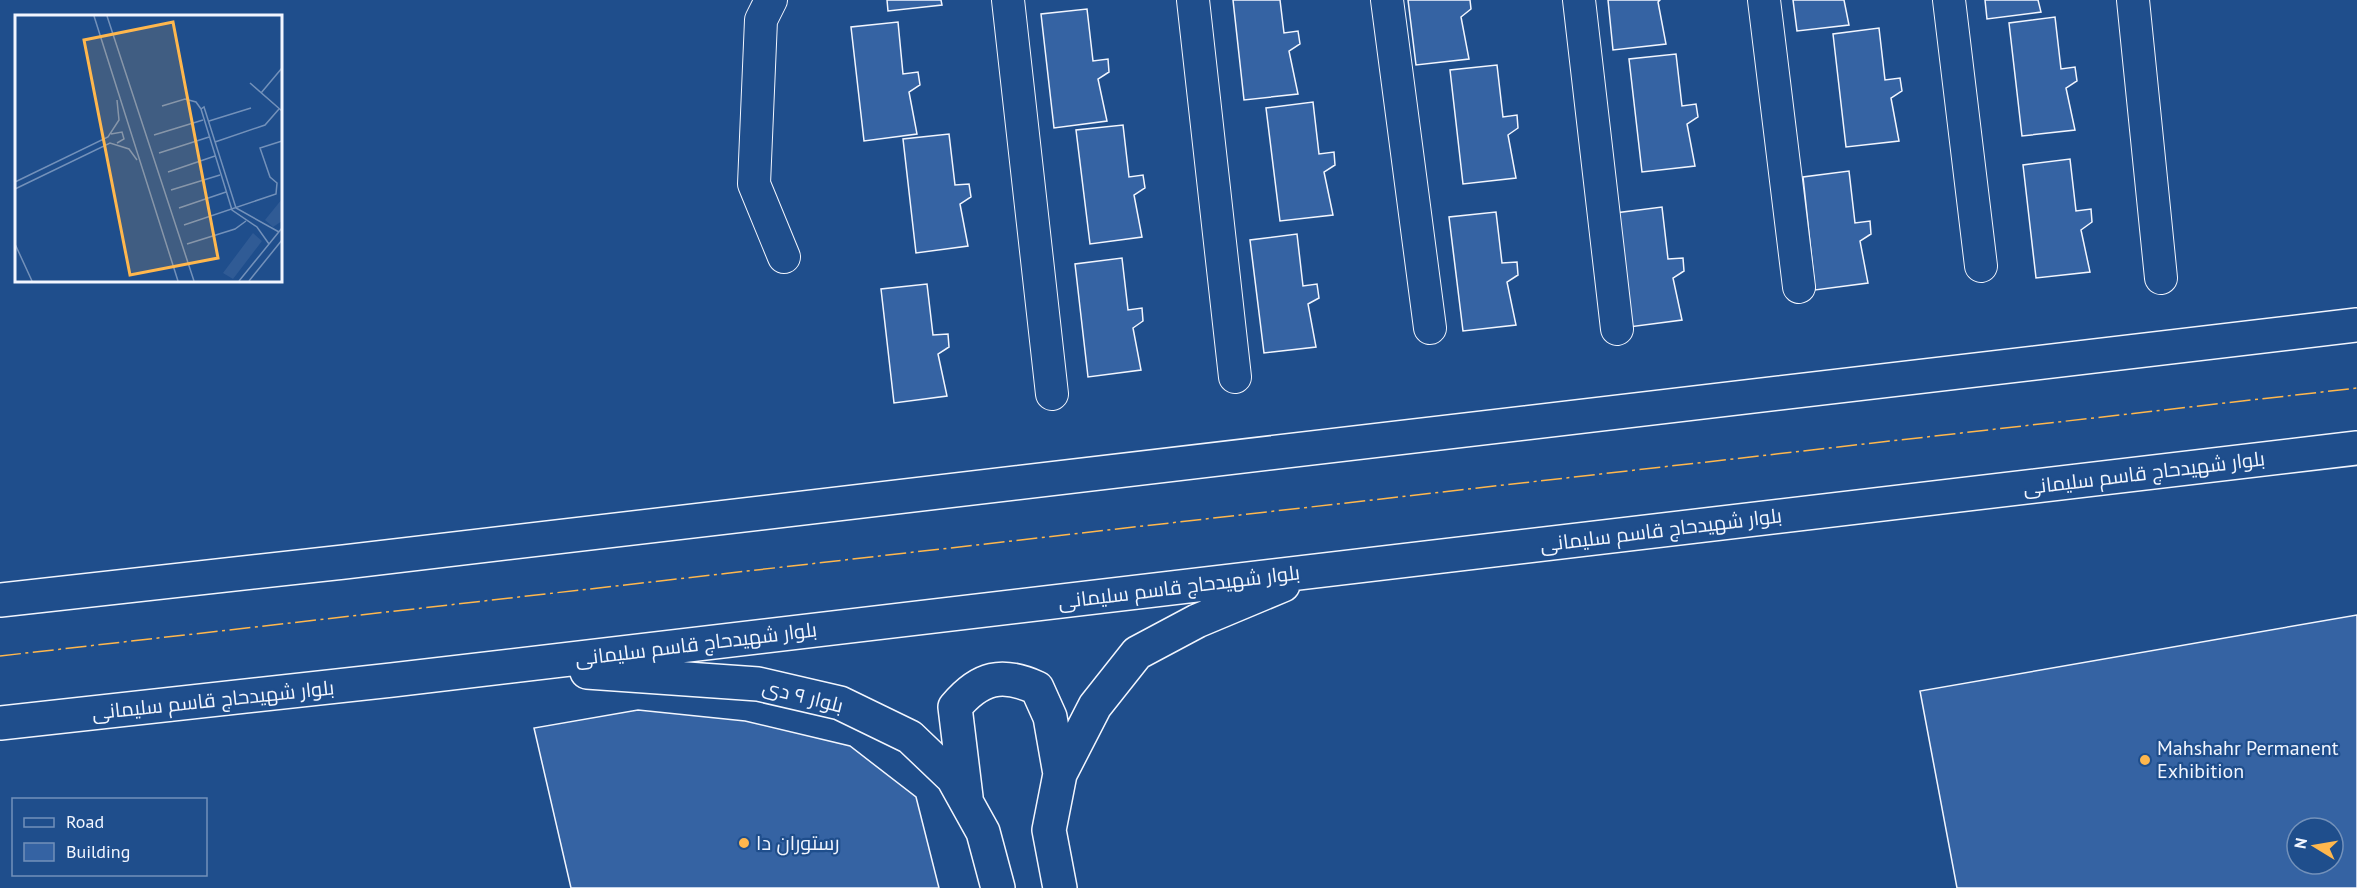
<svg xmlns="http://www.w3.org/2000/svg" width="2357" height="888" font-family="'PT Sans',Cairo,sans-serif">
	<rect width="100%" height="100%" fill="#1f4e8c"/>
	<!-- building -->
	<path fill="#3563a3" stroke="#f2f6ff" stroke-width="1.5" fill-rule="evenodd" d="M887 0H941L942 5 888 11Z
		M1233 0H1280L1284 33 1298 31 1300 44 1289 51 1298 94 1244 100Z
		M1408 0H1470L1471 9 1461 17 1469 59 1416 65Z
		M1608 0H1660L1658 2 1666 44 1613 50Z
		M1793 0H1844L1849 25 1797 31Z
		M1985 0H2038L2041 12 1987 19Z
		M1087 9 1093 61 1108 59 1109 72 1098 79 1107 121 1054 128 1041 14Z
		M2055 17 2061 69 2075 67 2077 81 2066 88 2075 130 2022 136 2009 23Z
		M898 22 903 74 918 72 920 85 909 92 917 134 864 141 851 27Z
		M1879 28 1885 80 1900 78 1902 91 1891 98 1899 141 1846 147 1833 34Z
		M1676 54 1682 106 1696 104 1698 117 1687 124 1695 166 1642 172 1629 59Z
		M1497 65 1503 117 1517 115 1518 128 1508 135 1516 178 1463 184 1450 70Z
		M1313 102 1319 154 1334 152 1335 165 1324 172 1333 215 1280 221 1266 108Z
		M1123 125 1129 177 1143 175 1145 188 1134 195 1142 237 1090 244 1076 130Z
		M949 134 955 185 969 184 971 197 960 204 968 246 916 253 903 139Z
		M2070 159 2076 211 2091 209 2092 222 2081 230 2090 272 2036 278 2023 165Z
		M1849 171 1855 223 1870 221 1871 234 1860 241 1868 283 1815 290 1803 177Z
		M1662 207 1668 259 1683 258 1684 271 1673 278 1682 320 1629 327 1615 213Z
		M1496 212 1502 263 1517 262 1518 275 1507 282 1516 325 1463 331 1449 217Z
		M1297 234 1303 286 1317 284 1319 298 1308 304 1316 347 1264 353 1250 240Z
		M1122 258 1128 310 1142 308 1143 321 1133 328 1141 370 1088 377 1075 264Z
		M927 284 933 335 948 334 949 347 938 354 947 396 894 403 881 289Z
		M2357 615V888H1957L1920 691ZM2297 828H2333V864H2297Z
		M638 710 745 721 850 746 916 797 939 888H571L534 728Z"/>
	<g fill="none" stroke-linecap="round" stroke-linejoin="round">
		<!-- street casing -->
		<g stroke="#f2f6ff" stroke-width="34">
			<path id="street" d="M771 0 761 20 754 184 784 257
				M1008 0 1052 394
				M1193 0 1235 377
				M1387 0 1430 328
				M1579 0 1617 329
				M1764 0 1799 287
				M1949 0 1981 266
				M2133 0 2161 278"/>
		</g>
		<!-- secondary casing -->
		<g stroke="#f2f6ff" stroke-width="36">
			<path id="secondary" d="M0 600 344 562 2357 325
				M587 672 758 684 840 703 910 737 953 778 983 832 998 888
				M0 723 392 680 2357 448
				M966 797 955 707C980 677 1002 672 1037 688L1050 717 1060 774
				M1060 888 1049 830 1060 774 1095 706 1137 653 1197 621 1283 585"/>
		</g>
		<!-- street -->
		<use href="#street" stroke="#1f4e8c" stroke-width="32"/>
		<!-- secondary -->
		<use href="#secondary" stroke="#1f4e8c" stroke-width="33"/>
		<!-- power -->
		<path stroke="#ffb74d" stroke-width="1.5" stroke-dasharray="21 4.5 3 4.5" stroke-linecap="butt" d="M0 656 2357 388"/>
	</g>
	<!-- markers -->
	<g fill="#ffb74d" stroke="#1f4e8c" stroke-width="2">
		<circle cx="2145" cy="760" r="6"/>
		<circle cx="744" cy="843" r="6"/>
	</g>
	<g text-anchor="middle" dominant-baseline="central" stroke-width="4.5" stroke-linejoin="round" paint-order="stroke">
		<!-- street labels -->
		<g font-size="20" fill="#f2f6ff" stroke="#1f4e8c">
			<text transform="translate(2144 473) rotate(-7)">بلوار شهیدحاج قاسم سلیمانی</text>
			<text transform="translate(1661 530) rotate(-7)">بلوار شهیدحاج قاسم سلیمانی</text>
			<text transform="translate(1179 587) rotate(-7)">بلوار شهیدحاج قاسم سلیمانی</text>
			<text transform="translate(696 644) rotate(-7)">بلوار شهیدحاج قاسم سلیمانی</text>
			<text transform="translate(803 696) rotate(14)">بلوار ۹ دی</text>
			<text transform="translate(213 700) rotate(-6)">بلوار شهیدحاج قاسم سلیمانی</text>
		</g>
		<!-- poi labels -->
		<g font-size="20" fill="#f2f6ff" stroke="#1f4e8c" text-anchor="start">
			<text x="2157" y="748">Mahshahr Permanent<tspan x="2157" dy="23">Exhibition</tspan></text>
			<text x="756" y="843">رستوران دا</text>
		</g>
	</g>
	<!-- overview -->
	<g transform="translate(15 15)">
		<rect width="267" height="267" fill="#1f4e8c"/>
		<path d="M267 184V206L258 212 250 205ZM238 218 247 226 218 264 208 258Z" fill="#305b95"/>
		<path fill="none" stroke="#7391ba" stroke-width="1.5" d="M79 1 163 266M92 1 179 266M235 68 267 96M246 78 267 53M147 91 170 84 181 87 186 94M194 106 236 93M96 119 107 117 109 124 102 128M139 120 188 105M200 127 250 110 264 94M144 138 194 122M153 157 200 141M0 167 93 122 104 105 102 85M0 174 95 128 114 134 122 145M156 175 205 160M164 193 211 177M169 210 261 179 262 168 255 162 245 133 267 126M0 229 17 266M172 229 220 214 231 206M254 229 242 212 217 195 186 94 189 92 221 193 264 217M224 266 267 213M234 266 267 225"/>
		<path fill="#ffb74d" fill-opacity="0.15" stroke="#ffb74d" stroke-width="3" d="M158 7 203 243 115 260 69 25Z"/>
		<rect width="267" height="267" fill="none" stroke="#f2f6ff" stroke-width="3"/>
	</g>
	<!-- legend -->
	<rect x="12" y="798" width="195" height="78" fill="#1f4e8c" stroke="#7391ba" stroke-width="1.5"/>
	<rect x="24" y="818" width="30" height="9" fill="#1f4e8c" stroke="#7391ba" stroke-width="1.5"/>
	<text x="66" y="828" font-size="18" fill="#f2f6ff">Road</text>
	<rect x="24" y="843" width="30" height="18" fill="#3563a3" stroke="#7391ba" stroke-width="1.5"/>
	<text x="66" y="858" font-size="18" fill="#f2f6ff">Building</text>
	<!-- north arrow -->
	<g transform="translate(2315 846) rotate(281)"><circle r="28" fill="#1f4e8c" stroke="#7391ba" stroke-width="1.5"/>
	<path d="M0-4.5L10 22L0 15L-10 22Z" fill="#ffb74d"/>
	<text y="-9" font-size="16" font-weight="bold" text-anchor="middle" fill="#f2f6ff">N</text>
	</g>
</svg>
